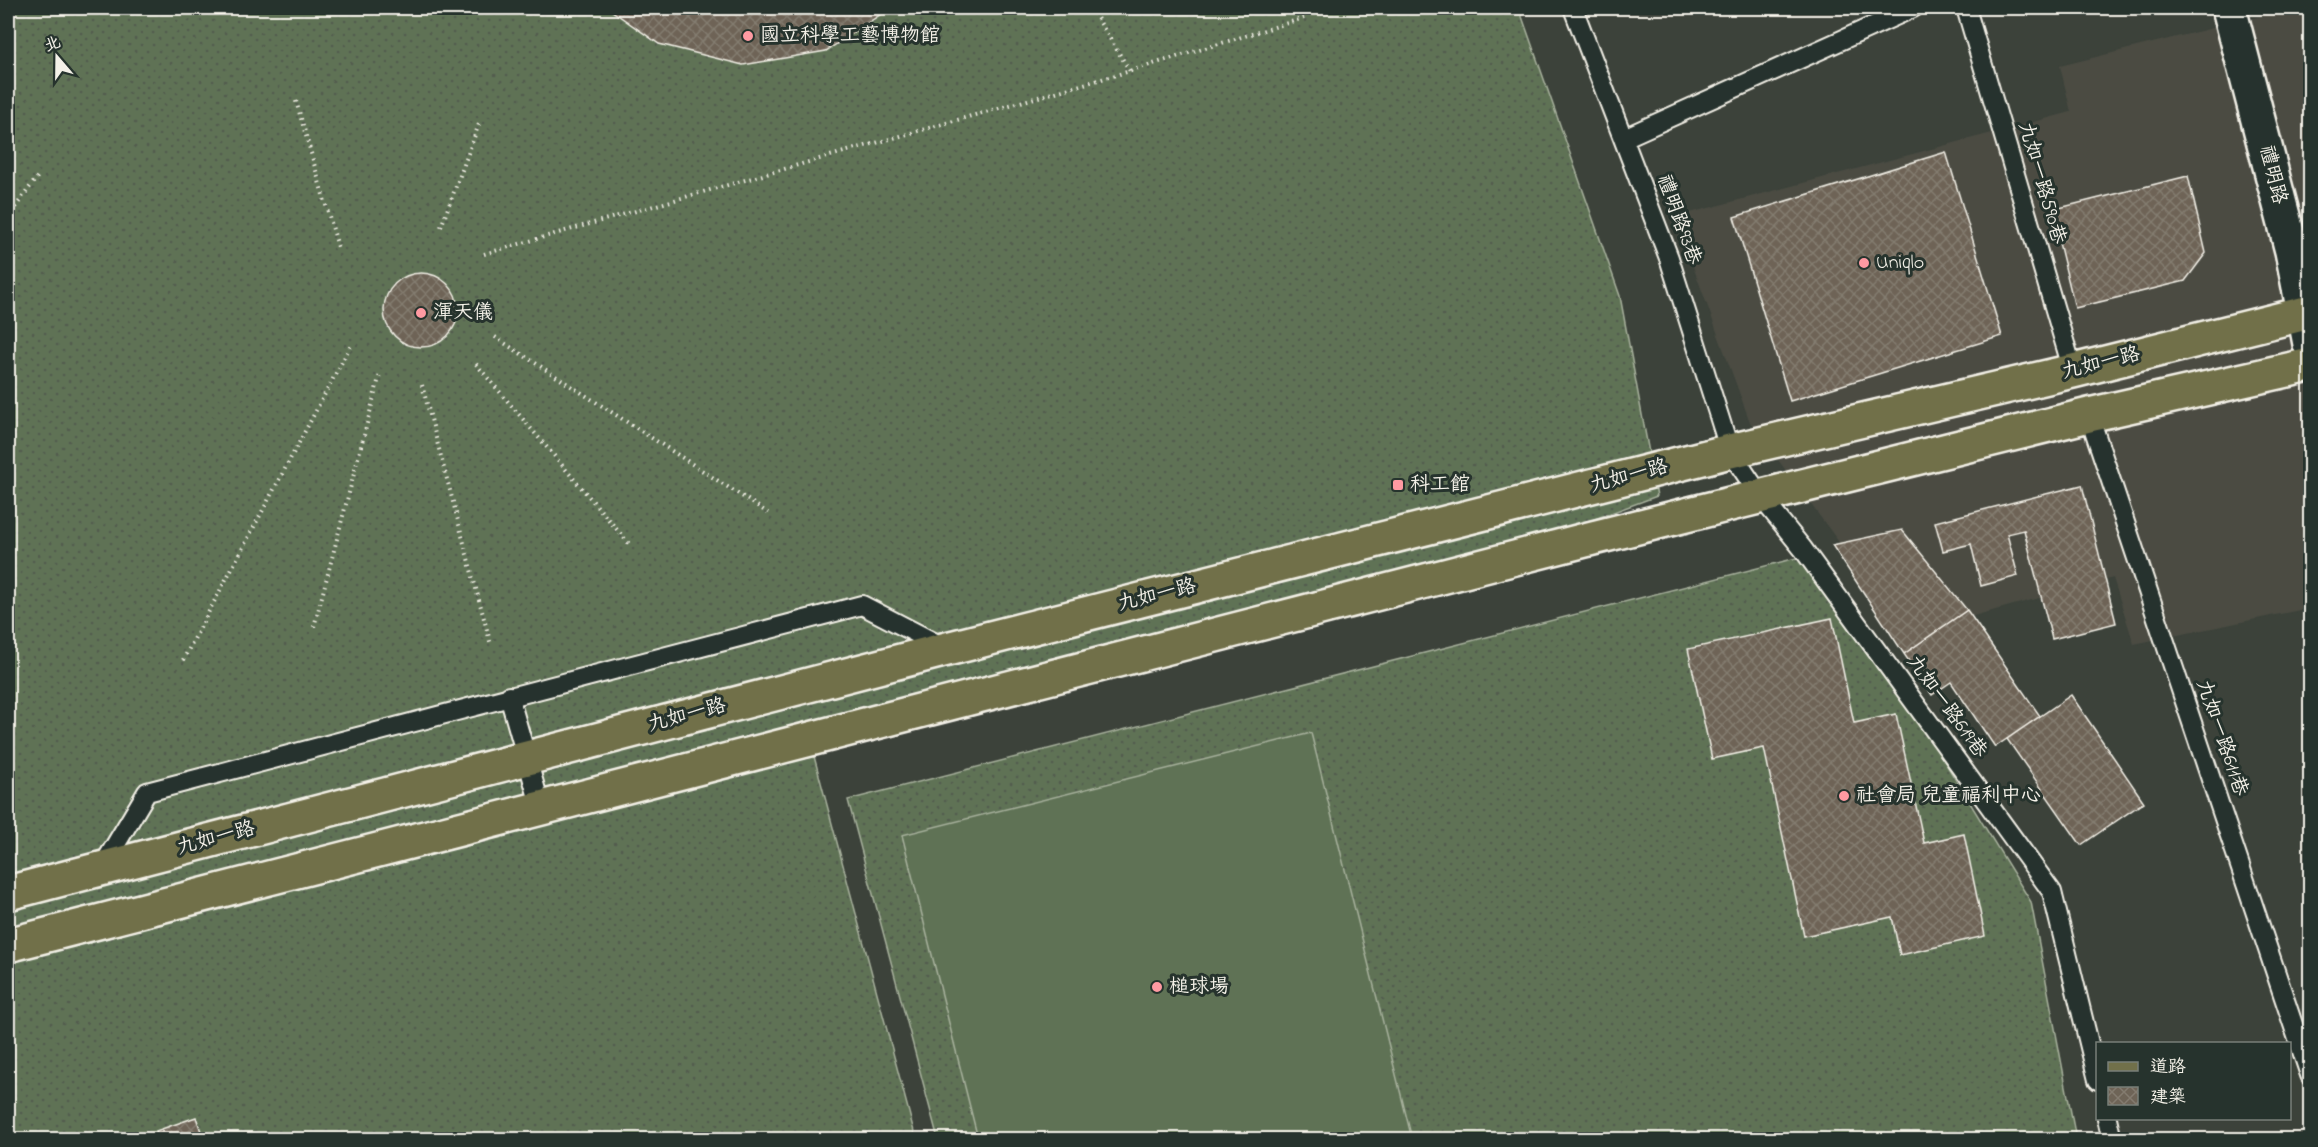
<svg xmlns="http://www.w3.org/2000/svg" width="2318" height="1147" font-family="'Indie Flower','LXGW WenKai TC',sans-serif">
	<defs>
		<pattern id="grass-dots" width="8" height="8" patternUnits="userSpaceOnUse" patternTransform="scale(1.5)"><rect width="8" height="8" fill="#5e7255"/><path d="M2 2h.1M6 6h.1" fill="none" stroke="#525b4d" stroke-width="1.8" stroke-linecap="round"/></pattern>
		<pattern id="building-cross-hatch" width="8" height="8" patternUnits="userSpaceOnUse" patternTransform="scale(1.5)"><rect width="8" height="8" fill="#6e6457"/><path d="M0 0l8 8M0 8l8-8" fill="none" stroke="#837b6f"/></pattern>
	</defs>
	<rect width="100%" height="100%" fill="#3c423a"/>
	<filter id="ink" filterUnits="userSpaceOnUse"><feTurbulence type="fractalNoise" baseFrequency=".0167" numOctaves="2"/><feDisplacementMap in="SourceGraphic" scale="12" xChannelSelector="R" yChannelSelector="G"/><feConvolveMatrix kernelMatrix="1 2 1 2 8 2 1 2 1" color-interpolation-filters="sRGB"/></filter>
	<g filter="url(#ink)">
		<!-- built -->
		<path fill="#4b4c43" d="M2293 8H2310V608L2134 644 2113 578 1907 634 1750 422 1675 217 2071 112 2060 66Z"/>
		<!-- grass -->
		<path fill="url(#grass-dots)" stroke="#a9b29e" stroke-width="1.5" d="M8 8H1519L1620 296 1657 496 1581 524 807 730 916 1139H8Z
			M1816 553 2031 902 2076 1139H938L848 800Z"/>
		<!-- garden -->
		<path fill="#5e7255" stroke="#a9b29e" stroke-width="1.5" d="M1311 733 1412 1139H978L902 835Z"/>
		<!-- building -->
		<path fill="url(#building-cross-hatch)" stroke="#f4f1e8" stroke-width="1.5" d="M608 8H890L826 51 743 65 659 44Z
			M1946 152 2002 336 1790 401 1734 217Z
			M2188 176 2206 253 2185 281 2075 308 2051 210Z
			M384 310a37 37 0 1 1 74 0a37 37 0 1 1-74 0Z
			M2082 485 2116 623 2052 639 2024 530 2007 534 2018 576 1981 586 1971 544 1943 551 1935 522Z
			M1902 530 1967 610 1904 654 1832 545Z
			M1967 610 2040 716 1995 747 1951 682 1932 695 1904 654Z
			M1832 618 1854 723 1896 714 1924 843 1964 834 1985 936 1900 955 1892 917 1804 936 1764 748 1712 759 1688 649Z
			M2071 695 2144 802 2081 845 2007 739Z
			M196 1117 204 1140H159L156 1131Z"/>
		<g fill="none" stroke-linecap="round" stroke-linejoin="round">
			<!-- service casing -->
			<g stroke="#f4f1e8" stroke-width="22">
				<path id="service" d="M1573 8 1669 258 1730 451 1761 497 1803 549 2052 892 2098 1080
					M1966 8 2073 371
					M1624 138 1913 8
					M2089 415 2310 1075
					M509 696 541 808
					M101 869 147 792 862 605 945 648
					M2107 1118 2112 1140"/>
			</g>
			<!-- minor casing -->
			<g stroke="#f4f1e8" stroke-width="38">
				<path id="minor" d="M2229 8 2292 251 2310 344"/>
			</g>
			<!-- primary casing -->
			<g stroke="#f4f1e8" stroke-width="38">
				<path id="primary" d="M8 893 947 649 1730 451 2073 371 2310 312
					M8 945 1589 539 2089 415 2310 365"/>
			</g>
			<!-- path -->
			<path stroke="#f4f1e8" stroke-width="4" stroke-dasharray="1.5 4.5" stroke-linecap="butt" d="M1091 8 1130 71
				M296 101 338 247
				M8 217 38 176
				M441 227 479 124
				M484 254 1130 71 1304 18
				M495 337 768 513
				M476 364 631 546
				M422 385 491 645
				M314 627 380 374
				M183 660 351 345"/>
			<!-- service -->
			<use href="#service" stroke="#26332d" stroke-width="18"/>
			<!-- minor -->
			<use href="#minor" stroke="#26332d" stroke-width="33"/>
			<!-- primary -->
			<use href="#primary" stroke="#71704a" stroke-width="33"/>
		</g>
	</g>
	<!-- markers -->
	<g fill="#ff9aa2" stroke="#26332d" stroke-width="2">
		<circle cx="748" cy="36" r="6"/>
		<circle cx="1864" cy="263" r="6"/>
		<circle cx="421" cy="313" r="6"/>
		<rect x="1392" y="479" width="12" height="12" rx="3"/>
		<circle cx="1844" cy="796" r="6"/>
		<circle cx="1157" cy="987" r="6"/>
	</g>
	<g text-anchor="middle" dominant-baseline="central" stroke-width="6" stroke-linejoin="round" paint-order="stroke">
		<!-- poi labels -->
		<g font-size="20" fill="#f4f1e8" stroke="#26332d" text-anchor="start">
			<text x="760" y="36">國立科學工藝博物館</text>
			<text x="1876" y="263">Uniqlo</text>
			<text x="433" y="313">渾天儀</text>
			<text x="1410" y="485">科工館</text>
			<text x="1856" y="796">社會局 兒童福利中心</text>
			<text x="1169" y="987">槌球場</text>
		</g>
		<!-- street labels -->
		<g font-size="20" fill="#f4f1e8" stroke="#26332d">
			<text transform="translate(2272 175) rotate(76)">禮明路</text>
			<text transform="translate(2041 183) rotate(74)">九如一路590巷</text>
			<text transform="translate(1678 220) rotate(70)">禮明路93巷</text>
			<text transform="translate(2101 364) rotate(-14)">九如一路</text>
			<text transform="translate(1629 477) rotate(-15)">九如一路</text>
			<text transform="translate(1157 596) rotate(-14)">九如一路</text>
			<text transform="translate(1946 707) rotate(54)">九如一路619巷</text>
			<text transform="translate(687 716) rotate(-15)">九如一路</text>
			<text transform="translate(2221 738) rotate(71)">九如一路611巷</text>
			<text transform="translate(216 839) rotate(-15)">九如一路</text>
		</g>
	</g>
	<!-- margin -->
	<rect width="2318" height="1147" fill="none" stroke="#26332d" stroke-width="30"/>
	<rect x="15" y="15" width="2288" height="1117" fill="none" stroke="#f4f1e8" stroke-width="2" filter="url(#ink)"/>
	<!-- legend -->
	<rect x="2096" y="1042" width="195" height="78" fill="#26332d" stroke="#787f78" stroke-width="1.5"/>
	<rect x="2108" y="1062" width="30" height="9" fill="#71704a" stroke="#787f78" stroke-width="1.5"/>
	<text x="2150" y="1072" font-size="18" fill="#f4f1e8">道路</text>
	<rect x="2108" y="1087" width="30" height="18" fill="url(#building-cross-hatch)" stroke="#787f78" stroke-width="1.5"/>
	<text x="2150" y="1102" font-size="18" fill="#f4f1e8">建築</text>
	<!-- north arrow -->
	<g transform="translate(57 57) rotate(340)" stroke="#26332d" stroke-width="4.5" paint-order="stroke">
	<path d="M0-4.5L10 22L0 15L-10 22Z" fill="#f4f1e8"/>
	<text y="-9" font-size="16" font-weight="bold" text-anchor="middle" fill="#f4f1e8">北</text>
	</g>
</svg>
